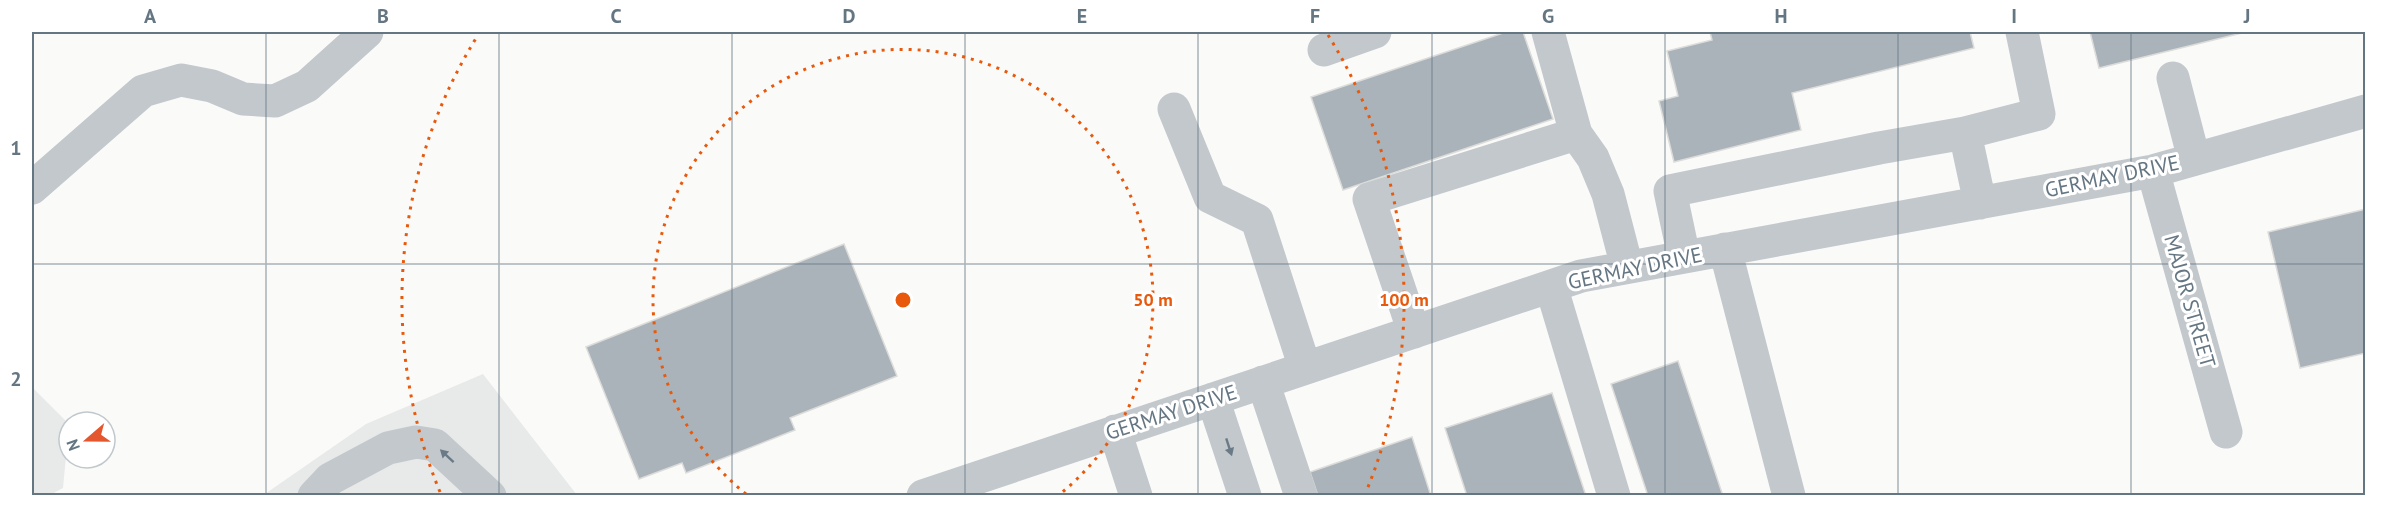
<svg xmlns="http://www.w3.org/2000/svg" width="2397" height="527" font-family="'PT Sans',sans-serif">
	<rect width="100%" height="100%" fill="#fafaf8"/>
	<!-- built -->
	<path fill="#e8e9e9" d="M483 374 577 495 262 496 366 424Z
		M32 387 69 424 63 488 50 495H32Z"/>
	<!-- building -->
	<path fill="#aab3b9" stroke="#dcdcda" stroke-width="1.5" d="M1506 32H1523L1553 119 1343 190 1311 97Z
		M1710 32H1970L1974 48 1792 93 1801 130 1674 162 1659 101 1678 96 1667 51 1712 40Z
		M2090 32H2246L2099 68Z
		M2366 209V353L2300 368 2268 232Z
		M844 244 897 376 790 418 795 430 686 473 682 463 639 479 586 347Z
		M1678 361 1723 496H1648L1611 384Z
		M1552 393 1586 496H1467L1445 428Z
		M1412 437 1431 496H1318L1310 472Z"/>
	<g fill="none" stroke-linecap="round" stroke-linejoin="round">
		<!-- minor -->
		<path stroke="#c3c8cc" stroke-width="33" d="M1548 32 1576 134 1593 158 1608 194 1627 267
			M1324 50 1375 32
			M2173 78 2194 159
			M1174 109 1210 197 1257 220 1305 368
			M2153 171 2226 432
			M32 188 143 91 181 80 212 86 243 99 275 101 307 86 367 32
			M1980 203 1965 133 2039 114 2022 32
			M1725 249 1789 496
			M1684 257 1670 191 1879 148 1965 133
			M1551 286 1614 496
			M1414 332 1369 199 1576 134
			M1263 382 1301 496
			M1213 399 1245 496
			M1115 431 1136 496
			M314 496 330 479 388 448 416 442 435 445 490 496
			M923 496 1581 276 2153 171 2366 111"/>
	</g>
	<!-- one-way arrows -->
	<defs><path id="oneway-solid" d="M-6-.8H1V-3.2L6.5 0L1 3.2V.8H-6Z" transform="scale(1.5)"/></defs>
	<g fill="#6a7a87">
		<use href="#oneway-solid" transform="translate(1229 447) rotate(72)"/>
		<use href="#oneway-solid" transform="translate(447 456) rotate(-137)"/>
	</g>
	<!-- grid -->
	<path fill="none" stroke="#657683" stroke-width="1.5" stroke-opacity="0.55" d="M266 32V496M499 32V496M732 32V496M965 32V496M1198 32V496M1432 32V496M1665 32V496M1898 32V496M2131 32V496M32 264H2366"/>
	<!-- distance rings -->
	<g fill="none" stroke="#e8590c" stroke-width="3" stroke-dasharray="3 6">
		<path d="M746 494A250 250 0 1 1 1060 494"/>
		<path d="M440 492A501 501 0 0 1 478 35M1328 35A501 501 0 0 1 1366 492"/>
	</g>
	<g text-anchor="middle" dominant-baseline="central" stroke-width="6" stroke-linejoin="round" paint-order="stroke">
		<!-- street labels -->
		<g font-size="21" fill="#657683" stroke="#fff">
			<text transform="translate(2112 176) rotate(-12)">GERMAY DRIVE</text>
			<text transform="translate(1635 268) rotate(-12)">GERMAY DRIVE</text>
			<text transform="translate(2190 301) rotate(74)">MAJOR STREET</text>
			<text transform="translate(1171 412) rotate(-18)">GERMAY DRIVE</text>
		</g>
	</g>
	<circle cx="903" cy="300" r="9" fill="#e8590c" stroke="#fff" stroke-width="3"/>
	<g font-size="18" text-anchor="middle" font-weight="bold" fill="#e8590c" stroke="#fff" stroke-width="6" stroke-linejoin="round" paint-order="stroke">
		<text x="1153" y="306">50 m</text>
		<text x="1404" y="306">100 m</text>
	</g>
	<!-- border -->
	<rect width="2397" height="527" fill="none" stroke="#ffffff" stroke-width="66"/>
	<!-- north arrow -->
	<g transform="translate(87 440) rotate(250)"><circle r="28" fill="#ffffff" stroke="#c1c8cd" stroke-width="1.5"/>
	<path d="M0-4.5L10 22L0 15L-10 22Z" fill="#e4572e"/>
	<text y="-9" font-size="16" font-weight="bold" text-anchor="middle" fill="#657683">N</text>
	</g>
	<rect x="33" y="33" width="2331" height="461" fill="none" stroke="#657683" stroke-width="2"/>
	<g font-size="20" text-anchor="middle" font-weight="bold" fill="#657683">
		<text x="150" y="23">A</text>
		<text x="383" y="23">B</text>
		<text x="616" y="23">C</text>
		<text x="849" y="23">D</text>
		<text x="1082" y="23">E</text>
		<text x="1315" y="23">F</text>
		<text x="1548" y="23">G</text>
		<text x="1781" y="23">H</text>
		<text x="2014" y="23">I</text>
		<text x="2247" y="23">J</text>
		<text x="16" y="155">1</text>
		<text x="16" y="386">2</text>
	</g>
</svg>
